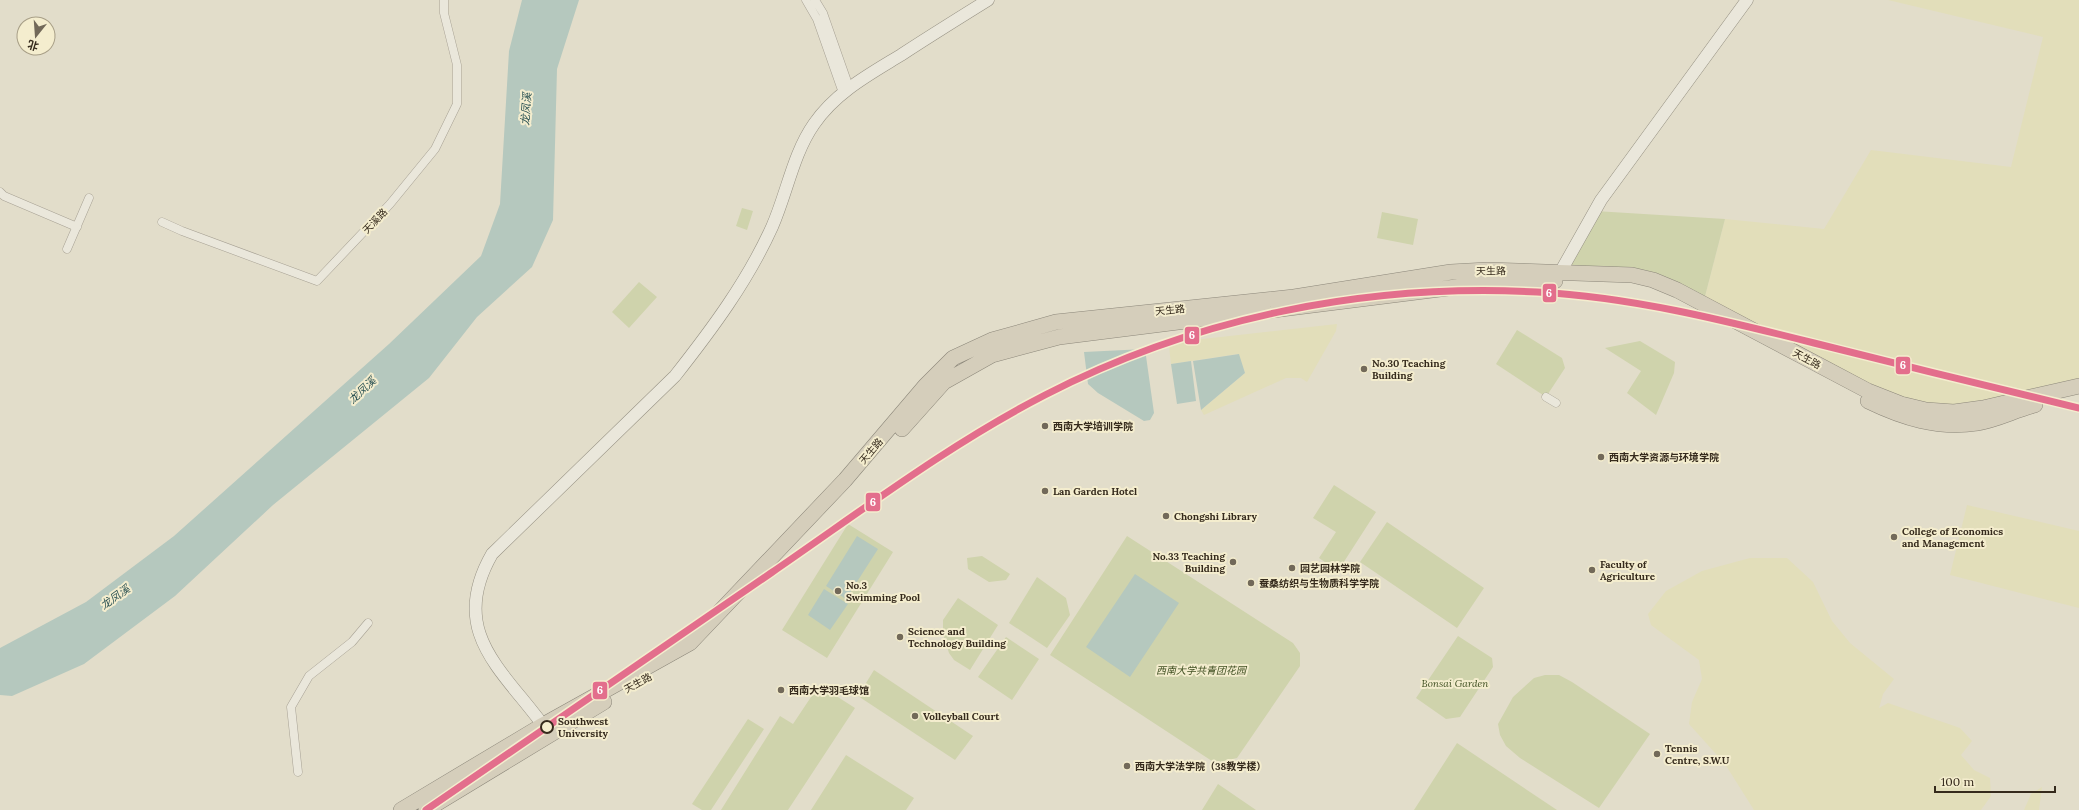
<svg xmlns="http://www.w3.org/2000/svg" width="2079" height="810" font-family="Lora,'Noto Sans SC',serif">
	<rect width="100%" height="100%" fill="#e2ddca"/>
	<!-- farmland -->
	<path fill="#e2deba" d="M1888 0H2079V386L1983 408 1901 404 1703 304 1725 219 1824 229 1871 150 2011 167 2043 37Z
		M1337 324 1336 331 1307 382 1301 378H1286L1204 415 1201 410 1245 373 1238 354 1171 364 1169 346 1176 342Z
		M1967 505 2079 531V608L1950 575Z
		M1750 558H1787L1813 582 1832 621 1850 643 1894 679 1883 694 1879 708 1888 703 1960 728 1972 741 1961 755 1974 770 1990 778 1991 796 1981 810H1754L1725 764 1689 724 1692 702 1702 679 1699 660 1651 625 1648 614 1666 591 1702 571Z
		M2042 787 2039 810H2024L2031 794Z"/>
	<!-- green -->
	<path fill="#cfd3ac" d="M742 208 753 211 747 230 736 226Z
		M1595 211 1725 219 1703 304 1653 280 1561 271Z
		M1382 212 1418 219 1413 245 1377 238Z
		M639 282 657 297 629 328 612 312Z
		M1517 330 1562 358 1565 368 1546 397 1496 364Z
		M1640 341 1675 362 1674 373 1656 415 1627 393 1641 371 1605 348Z
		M1334 485 1376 512 1338 571 1319 558 1336 532 1313 518Z
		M1387 522 1484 588 1457 628 1360 562Z
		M848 524 893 552 827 658 782 630Z
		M1127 536 1293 643 1300 653V666L1237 758 1215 763 1050 655Z
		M982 556 1010 574 1006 580 989 582 968 569 967 558Z
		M1037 577 1066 598 1070 615 1047 648 1009 623Z
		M958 598 998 625 970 670 954 660 949 653 943 634V620Z
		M1458 636 1492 658 1493 667 1460 717 1446 719 1416 698Z
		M1006 637 1039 659 1012 700 978 677Z
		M874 670 973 736 955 760 858 696Z
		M1545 675H1559L1572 682 1650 734 1599 808 1520 758 1506 746 1500 735 1498 724 1513 697 1534 678Z
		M819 685 855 708 788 810H721L780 716 793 724Z
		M748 719 764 729 711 810H702L692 804Z
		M1457 743 1557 810H1558H1414Z
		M846 755 914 798 906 810H811Z
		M1218 784 1256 810H1202Z"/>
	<!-- water -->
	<path fill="#b5c8be" d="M522 0H579L557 69 553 220 532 267 477 317 429 378 273 505 175 596 84 664 12 696 0 695V648L86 602 174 536 389 344 481 256 500 204 509 51Z
		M1145 349 1154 413 1150 420 1144 421 1098 393 1088 384 1084 352Z
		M1239 354 1245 373 1201 410 1193 361Z
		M1191 361 1196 401 1177 404 1171 364Z
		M857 536 878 549 846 599 826 586Z
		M1135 574 1179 603 1130 677 1086 647Z
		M824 589 848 604 830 630 808 615Z"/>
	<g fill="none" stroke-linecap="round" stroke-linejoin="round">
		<!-- street casing -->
		<g stroke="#a7a194" stroke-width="9">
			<path id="street" d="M806 0 817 19 843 93
				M815 0 823 13 849 87
				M0 192 4 196 77 227
				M162 222 182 231 317 281 390 204 435 149 457 104V65L444 13V0
				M67 249 89 198
				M1546 397 1556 403
				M298 772 291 707 309 676 352 642 368 623"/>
		</g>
		<!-- secondary casing -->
		<g stroke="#969183" stroke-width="13">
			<path id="secondary" d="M1561 271 1601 200 1747 0
				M548 732C506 672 446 634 492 554L675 376C712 329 747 282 772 227 787 193 793 154 814 124 836 92 870 74 901 55 930 36 959 18 988 0"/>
		</g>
		<!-- highway casing -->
		<g stroke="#8c877a" stroke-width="16">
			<path id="highway" d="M1868 401C1903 418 1938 429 1977 423 1997 420 2015 410 2035 405
				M902 429 944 382 992 355 1059 337 1464 286 1555 281
				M401 810 543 725 690 643 845 480 925 386 953 358 992 340 1056 322 1294 297 1451 272 1487 270 1632 275 1653 280 1677 290 1868 391 1901 404 1926 410 1954 412 1983 408 2079 386
				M426 810 604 702"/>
		</g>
		<!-- street -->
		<use href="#street" stroke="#eae7db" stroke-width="8"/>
		<!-- secondary -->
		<use href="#secondary" stroke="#eae7db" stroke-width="12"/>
		<!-- highway -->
		<use href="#highway" stroke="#d5cebb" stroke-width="15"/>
		<!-- metro-1 casing -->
		<g stroke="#f4edce" stroke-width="10">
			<path id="metro-1" d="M426 810C541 731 656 652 771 573 860 512 948 445 1045 395 1196 317 1368 283 1537 292 1631 297 1723 320 1814 343 1902 365 1991 387 2079 408"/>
		</g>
		<!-- metro-1 -->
		<use href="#metro-1" stroke="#e36e8c" stroke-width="7"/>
	</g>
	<!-- markers -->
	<g fill="#726959" stroke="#f4edce" stroke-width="1.5">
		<circle cx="1364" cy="369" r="4"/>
		<circle cx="1045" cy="426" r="4"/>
		<circle cx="1601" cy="457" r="4"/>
		<circle cx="1045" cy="491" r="4"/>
		<circle cx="1166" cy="516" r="4"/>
		<circle cx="1894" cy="537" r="4"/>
		<circle cx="1233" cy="562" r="4"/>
		<circle cx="1292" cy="568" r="4"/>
		<circle cx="1592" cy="570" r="4"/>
		<circle cx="1251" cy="583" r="4"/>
		<circle cx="838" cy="591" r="4"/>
		<circle cx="900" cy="637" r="4"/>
		<circle cx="781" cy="690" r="4"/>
		<circle cx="915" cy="716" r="4"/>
		<circle cx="1657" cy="754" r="4"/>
		<circle cx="1127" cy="766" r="4"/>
	</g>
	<circle fill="#f4edce" stroke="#352a1c" stroke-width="2" cx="547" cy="727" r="6"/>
	<g text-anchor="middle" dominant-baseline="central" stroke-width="4" stroke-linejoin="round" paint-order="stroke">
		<!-- street labels -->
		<g font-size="10" fill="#352a1c" stroke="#f4edce">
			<text transform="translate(375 221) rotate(-46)">天溪路</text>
			<text transform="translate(1491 271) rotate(-1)">天生路</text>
			<text transform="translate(1170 310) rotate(-6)">天生路</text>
			<text transform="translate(1807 359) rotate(28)">天生路</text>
			<text transform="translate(871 451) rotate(-50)">天生路</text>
			<text transform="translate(638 683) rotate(-29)">天生路</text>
		</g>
		<!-- poi labels -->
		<g font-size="10" font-weight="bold" fill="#352a1c" stroke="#f4edce" text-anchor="start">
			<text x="1372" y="363">No.30 Teaching<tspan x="1372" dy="12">Building</tspan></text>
			<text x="1053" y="426">西南大学培训学院</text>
			<text x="1609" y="457">西南大学资源与环境学院</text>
			<text x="1053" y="491">Lan Garden Hotel</text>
			<text x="1174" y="516">Chongshi Library</text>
			<text x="1902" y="531">College of Economics<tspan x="1902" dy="12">and Management</tspan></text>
			<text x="1225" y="556" text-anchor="end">No.33 Teaching<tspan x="1225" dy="12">Building</tspan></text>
			<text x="1600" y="564">Faculty of<tspan x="1600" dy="12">Agriculture</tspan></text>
			<text x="1300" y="568">园艺园林学院</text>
			<text x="1259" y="583">蚕桑纺织与生物质科学学院</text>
			<text x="846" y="585">No.3<tspan x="846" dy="12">Swimming Pool</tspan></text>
			<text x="908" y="631">Science and<tspan x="908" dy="12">Technology Building</tspan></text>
			<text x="789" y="690">西南大学羽毛球馆</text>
			<text x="923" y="716">Volleyball Court</text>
			<text x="1665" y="748">Tennis<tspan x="1665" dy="12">Centre, S.W.U</tspan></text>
			<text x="1135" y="766">西南大学法学院（38教学楼）</text>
		</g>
		<!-- park labels -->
		<g font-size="10" font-style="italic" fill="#415123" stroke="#f4edce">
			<text x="1201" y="670">西南大学共青团花园</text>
			<text x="1455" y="683">Bonsai Garden</text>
		</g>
		<!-- stop labels -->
		<g font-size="10" font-weight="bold" fill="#352a1c" stroke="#f4edce" text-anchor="start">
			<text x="558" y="721">Southwest<tspan x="558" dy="12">University</tspan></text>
		</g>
		<!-- water labels -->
		<g font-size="11" font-style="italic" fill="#2c5354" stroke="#f4edce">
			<text transform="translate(526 109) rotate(-86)">龙凤溪</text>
			<text transform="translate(362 390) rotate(-43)">龙凤溪</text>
			<text transform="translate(115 597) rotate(-35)">龙凤溪</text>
		</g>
	</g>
	<g stroke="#f4edce" stroke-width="1.5">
		<rect x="1542" y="283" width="15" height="20" rx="4" fill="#e36e8c"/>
		<rect x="1184" y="326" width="16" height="19" rx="4" fill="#e36e8c"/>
		<rect x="1895" y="356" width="16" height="19" rx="4" fill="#e36e8c"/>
		<rect x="865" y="492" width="16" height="20" rx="4" fill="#e36e8c"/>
		<rect x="592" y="681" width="16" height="19" rx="4" fill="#e36e8c"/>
	</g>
	<g font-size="11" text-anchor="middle" font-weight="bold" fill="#fff">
		<text x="1549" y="297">6</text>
		<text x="1192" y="339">6</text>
		<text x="1903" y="369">6</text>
		<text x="873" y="506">6</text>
		<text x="600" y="694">6</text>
	</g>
	<!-- north arrow -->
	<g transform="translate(36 36) rotate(197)"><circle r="19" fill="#f4edce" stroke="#a89f87"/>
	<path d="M0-3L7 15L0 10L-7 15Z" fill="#726959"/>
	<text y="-6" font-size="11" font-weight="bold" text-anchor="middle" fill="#352a1c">北</text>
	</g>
	<!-- scale -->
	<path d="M1935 786v6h120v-6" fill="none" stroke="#352a1c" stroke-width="2"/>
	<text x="1941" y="786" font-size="12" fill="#352a1c" stroke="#f4edce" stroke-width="3" paint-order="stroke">100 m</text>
</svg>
